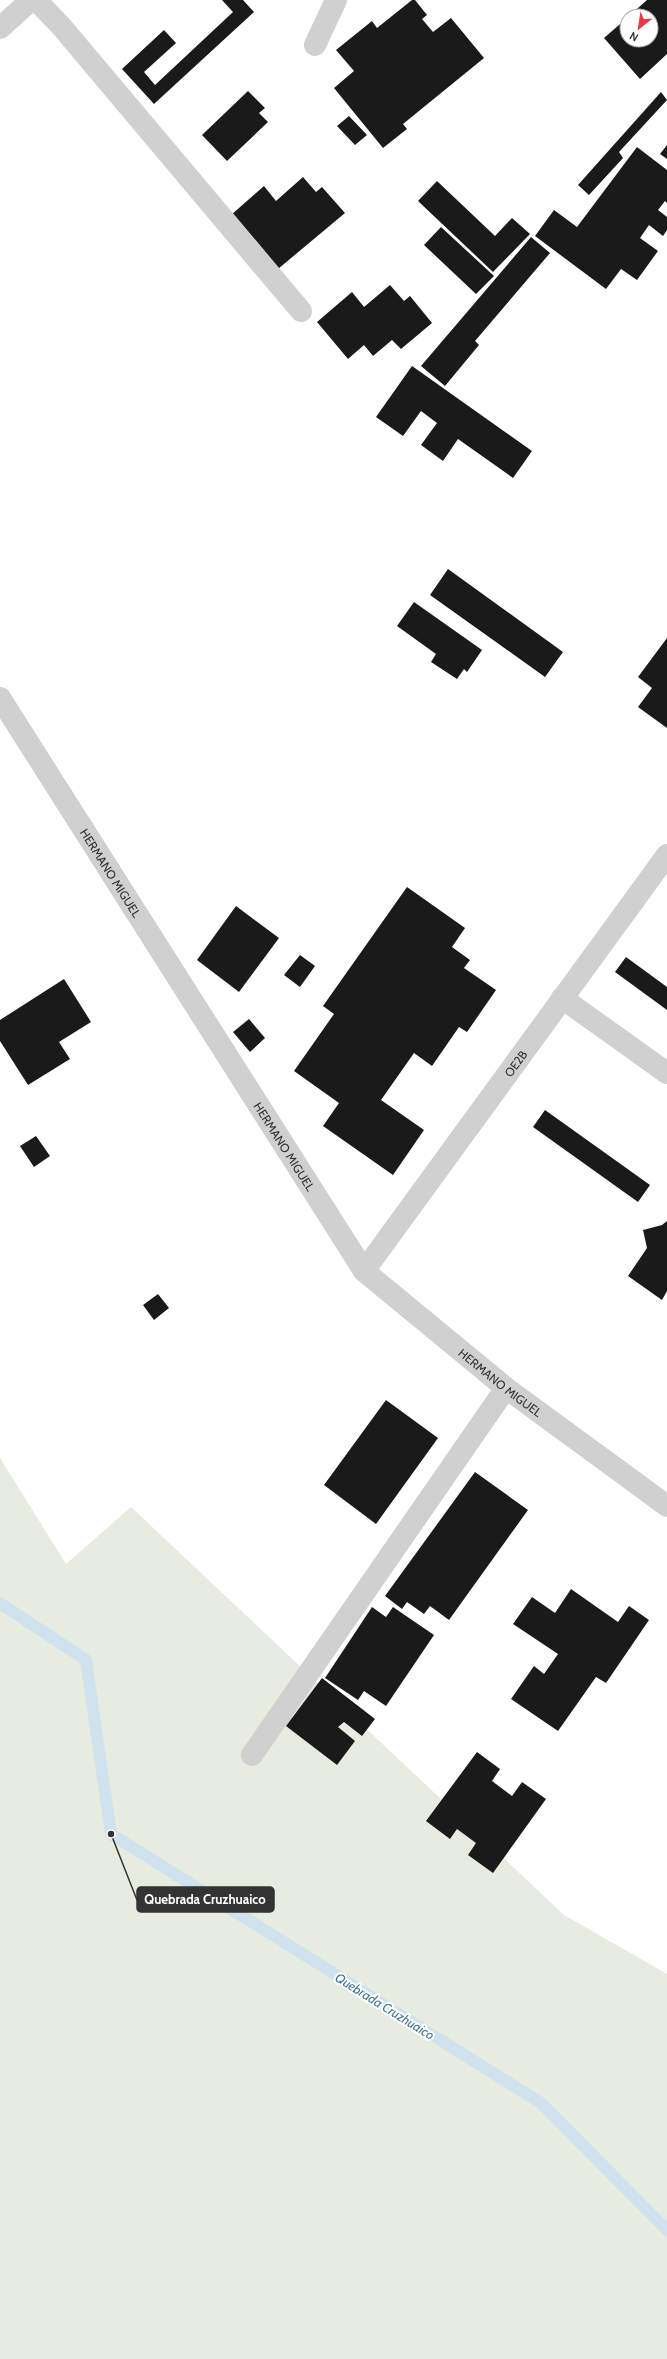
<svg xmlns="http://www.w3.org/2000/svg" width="667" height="2359" font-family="Cabin,sans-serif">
	<rect width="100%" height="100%" fill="#fff"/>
	<!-- green -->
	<path fill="#e6ecdf" d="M0 1458 66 1564 131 1507 564 1915 667 1974V2359H0Z"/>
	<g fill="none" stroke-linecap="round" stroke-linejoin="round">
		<!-- stream -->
		<path stroke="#cfe2ee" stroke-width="12" d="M0 1603 86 1660 111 1834 541 2103 667 2230"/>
	</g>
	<!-- building -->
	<path fill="#1a1a1a" d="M222 0H243L254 12 154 104 122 69 164 30 176 43 144 72 155 85 233 12Z
		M412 0H415L427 15 422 19 433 32 451 18 484 58 403 124 407 129 383 148 334 88 354 71 336 50 372 21 377 28Z
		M647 0H667V54L640 79 604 38 627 18V40H651V16H629Z
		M248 91 265 108 259 113 268 122 227 161 202 135Z
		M661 92 667 100 619 152 623 158 589 195 578 185Z
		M349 116 367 135 355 145 337 126Z
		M667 145V159L660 154Z
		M637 147 667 170V203L665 201 658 210 667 217V230L663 236 649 225 640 238 658 251 637 280 621 269 606 289 535 236 554 210 577 227Z
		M303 177 316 192 322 187 345 213 278 269 231 215 264 186 276 201Z
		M437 181 495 236 512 218 530 234 493 272 418 201Z
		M441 227 494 276 476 294 424 245Z
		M531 237 550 253 475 341 479 345 445 386 421 366Z
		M390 285 404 301 410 296 432 323 401 349 392 340 373 356 364 345 348 359 317 322 352 292 364 307Z
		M412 366 532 451 513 478 458 439 443 461 421 445 437 423 421 411 403 436 376 417Z
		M448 569 563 652 545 677 430 595Z
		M414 602 482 650 467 672 464 669 457 679 431 662 436 654 397 626Z
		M667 638V728L638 707 652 688 638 677Z
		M407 887 465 928 452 947 470 960 464 968 496 990 467 1032 459 1027 432 1066 414 1053 381 1100 424 1130 393 1175 323 1126 339 1103 294 1071 334 1014 323 1006Z
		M236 906 279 938 239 992 197 960Z
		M300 955 315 966 300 987 284 975Z
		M626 957 667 987V1010L615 972Z
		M64 979 91 1022 59 1042 70 1059 28 1085 0 1041V1020Z
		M249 1019 265 1038 250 1052 233 1032Z
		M545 1110 650 1185 638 1202 533 1127Z
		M36 1136 50 1156 34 1167 20 1146Z
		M667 1221V1291L662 1300 628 1276 647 1248 643 1230 662 1225Z
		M158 1294 169 1308 154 1320 143 1305Z
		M386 1400 438 1438 376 1524 324 1485Z
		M475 1472 528 1510 449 1620 430 1606 424 1614 407 1602 402 1609 385 1596Z
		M571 1589 618 1622 629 1606 649 1620 606 1683 596 1677 558 1731 511 1699 534 1666 544 1674 558 1654 513 1624 532 1597 555 1613Z
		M372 1607 386 1617 393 1607 434 1635 386 1706 364 1691 358 1700 325 1678Z
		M322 1678 375 1719 362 1736 344 1722 338 1727 355 1741 337 1765 286 1726Z
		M477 1752 500 1769 492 1781 512 1796 522 1782 546 1799 493 1873 468 1855 476 1843 457 1829 450 1839 426 1821Z"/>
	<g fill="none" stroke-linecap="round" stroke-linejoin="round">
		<!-- minor -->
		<g stroke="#d0d0d0" stroke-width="22">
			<path d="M36 0 61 26 301 311"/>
			<path d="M0 28 31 0"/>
			<path d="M315 45 336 0"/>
			<path id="s1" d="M0 698 364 1271 506 1388 667 1506"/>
			<path d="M562 998 667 1073"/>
			<path id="s2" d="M364 1271 667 855"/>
			<path d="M252 1755 506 1388"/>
		</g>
	</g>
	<g text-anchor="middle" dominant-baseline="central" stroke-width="4" stroke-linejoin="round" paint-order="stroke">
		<!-- street labels -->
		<g font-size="12" fill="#333" stroke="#fff">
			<text stroke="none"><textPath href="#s1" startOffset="207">HERMANO MIGUEL</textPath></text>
			<text stroke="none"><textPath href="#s2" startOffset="257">OE2B</textPath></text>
			<text stroke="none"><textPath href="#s1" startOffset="531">HERMANO MIGUEL</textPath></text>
			<text stroke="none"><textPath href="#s1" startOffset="855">HERMANO MIGUEL</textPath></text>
		</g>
		<!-- water labels -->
		<g font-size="13" font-style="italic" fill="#3f7597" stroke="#fff">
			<text transform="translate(385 2006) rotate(32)">Quebrada Cruzhuaico</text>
		</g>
	</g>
	<!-- callouts -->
	<path fill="none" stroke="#333" stroke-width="1.5" d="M111 1834L137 1900"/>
	<circle fill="#333" stroke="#fff" stroke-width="1.5" cx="111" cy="1834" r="4"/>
	<rect fill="#333" stroke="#333" stroke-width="1.5" x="137" y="1887" width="137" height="25" rx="4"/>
	<g font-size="13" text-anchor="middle" font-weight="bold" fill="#fff">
		<text x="205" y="1904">Quebrada Cruzhuaico</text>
	</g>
	<!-- north arrow -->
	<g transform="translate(639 28) rotate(210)"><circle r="19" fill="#ffffff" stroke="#adadad"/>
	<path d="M0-3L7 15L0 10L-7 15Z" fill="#e63946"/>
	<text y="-6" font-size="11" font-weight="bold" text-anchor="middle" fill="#333333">N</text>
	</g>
</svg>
